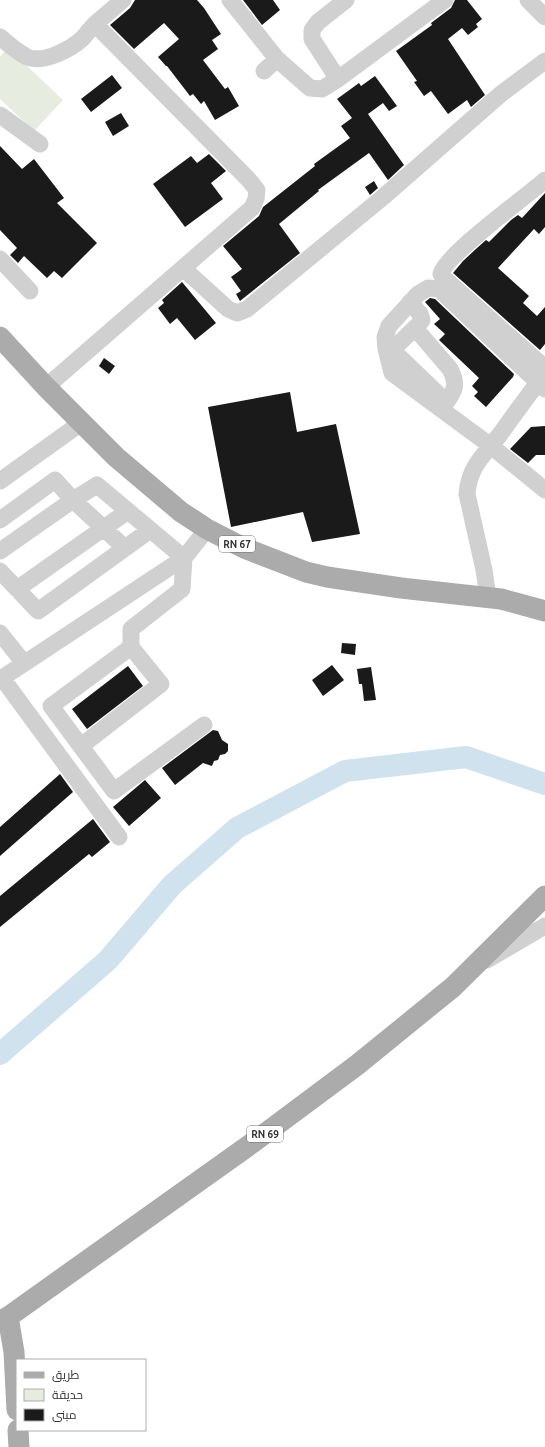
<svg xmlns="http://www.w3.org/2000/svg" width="545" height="1447" font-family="Ubuntu,Cairo,sans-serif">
	<rect width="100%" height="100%" fill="#fff"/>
	<!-- green -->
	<path fill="#e6ecdf" d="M8 48 63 100 34 131 0 99V57Z"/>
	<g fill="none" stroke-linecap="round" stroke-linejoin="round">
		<!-- river -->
		<path stroke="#cfe2ee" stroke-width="22" d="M0 1054 108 960 172 885 237 828 345 771 466 757 545 784"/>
	</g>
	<!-- building -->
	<path fill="#1a1a1a" d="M135 0H197L204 8 221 34 212 40 218 49 203 60 225 89 228 87 239 106 215 120 204 101 201 104 193 94 190 96 167 66H166L158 57 179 39 164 23 134 49 110 25 130 8Z
		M243 0H273L280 10 262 25Z
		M455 0H467L482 19 476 24 478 27 468 35 462 28 448 39 485 95 471 107 467 100 448 114 431 91 424 96 414 82 417 81 396 51 432 25 431 23 451 8Z
		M112 75 122 88 91 112 81 99Z
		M375 76 397 106 389 111 383 103 368 114 404 165 388 180 369 153 318 190 319 191 279 224 300 253 240 301 236 294 241 291 231 277 242 269 223 246 259 216 263 207 315 166 314 164 350 138 341 126 352 118 337 99 359 83 361 86Z
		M121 113 129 126 113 136 105 122Z
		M0 146 22 169 34 159 64 198 57 203 97 243 62 278 54 271 47 278 24 256 18 263 10 255 17 248 0 230Z
		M209 154 226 171 211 183 223 199 185 227 153 184 191 156 197 163Z
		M374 181 378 188 370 195 365 187Z
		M545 193V227L539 234 534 229 498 268 529 296 523 303 537 316 545 307V344L540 350 453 273 463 261 477 248 486 240 489 242 511 220 518 215 522 218Z
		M182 282 216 323 195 340 177 318 170 324 158 308 164 303 162 300Z
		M430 298 435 299 514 374 513 377 486 407 474 396 478 392 472 386 479 378 439 340 445 334 434 324 440 319 425 302Z
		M104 358 115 366 109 374 99 366Z
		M290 392 297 432 336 424 360 534 312 542 303 512 231 527 208 407Z
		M545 426V455H536L528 463 510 449 531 427Z
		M342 643 356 644 355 655 341 653Z
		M332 665 344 680 323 696 312 680Z
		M128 666 143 686 87 729 72 709Z
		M371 667 376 700 364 701 362 684H359L357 669Z
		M213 730 218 731 222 740 228 744V751L225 754 220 755 218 760 214 761 212 766 203 763 175 785 162 768Z
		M60 774 73 792 0 856V827Z
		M145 780 161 798 129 826 113 807Z
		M93 819 110 842 92 857 89 854 0 927V896Z"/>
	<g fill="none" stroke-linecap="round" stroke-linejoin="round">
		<!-- minor -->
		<path stroke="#d0d0d0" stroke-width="17" d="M230 0 277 59 264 71
			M528 0 545 17
			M0 37C8 44 18 52 27 57 44 64 71 49 83 38 87 33 91 28 95 24 104 16 114 8 123 0
			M277 59 310 88 322 89 338 79 445 0
			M338 79 312 39V30L318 22 346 0
			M0 115 40 144
			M545 180C526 197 445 255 441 274L445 279 545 368
			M0 259 30 291
			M183 268 228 309 237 313 247 309 382 198 502 93 545 61
			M415 328 450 369C459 386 454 391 444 406
			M392 350 439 395 443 401
			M388 354 419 324 422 320 420 314 410 302
			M46 387 252 208 256 199 257 190 249 180 95 24
			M545 389 439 289 428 288 418 294 389 326 385 337 386 349 392 373 491 446 545 490
			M0 481 81 423
			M0 520 55 480 73 500 97 485 184 558 182 589 131 629V647L51 706 114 791 204 725
			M0 551 73 500 125 548
			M0 571 38 611 150 530
			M17 589 128 511
			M488 597 484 570 467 494C469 466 485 454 501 433 515 413 530 393 545 373
			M0 633 24 663
			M81 746 161 684 131 647
			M119 837 2 678 184 558 207 529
			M487 960 545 926"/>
		<!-- major -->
		<path stroke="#ababab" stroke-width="21" d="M0 337 46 387 116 457 181 512 207 529 244 548 306 572 327 577 401 588 501 599 545 611
			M8 1317 14 1352 17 1410
			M0 1321 8 1317 255 1141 357 1065 453 987 545 896
			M18 1430 19 1447"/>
	</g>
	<g text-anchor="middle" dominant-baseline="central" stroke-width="4" stroke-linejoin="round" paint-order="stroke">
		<!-- shield labels -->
		<g fill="#fff" stroke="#707070" stroke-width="1">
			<rect x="219" y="536" width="36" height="16" rx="3"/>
			<rect x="247" y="1126" width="36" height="16" rx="3"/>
		</g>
		<g font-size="10" font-weight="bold" fill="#333">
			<text x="237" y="544">RN 67</text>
			<text x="265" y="1134">RN 69</text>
		</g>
	</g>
	<!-- legend -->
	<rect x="16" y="1359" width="130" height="72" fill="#ffffff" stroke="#adadad"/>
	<rect x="24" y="1372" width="20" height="6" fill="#ababab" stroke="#adadad"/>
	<text x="52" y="1379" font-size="12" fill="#333333">طريق</text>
	<rect x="24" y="1389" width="20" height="12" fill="#e6ecdf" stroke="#adadad"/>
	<text x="52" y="1399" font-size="12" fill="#333333">حديقة</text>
	<rect x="24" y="1409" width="20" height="12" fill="#1a1a1a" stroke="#adadad"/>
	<text x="52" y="1419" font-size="12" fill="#333333">مبنى</text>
</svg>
